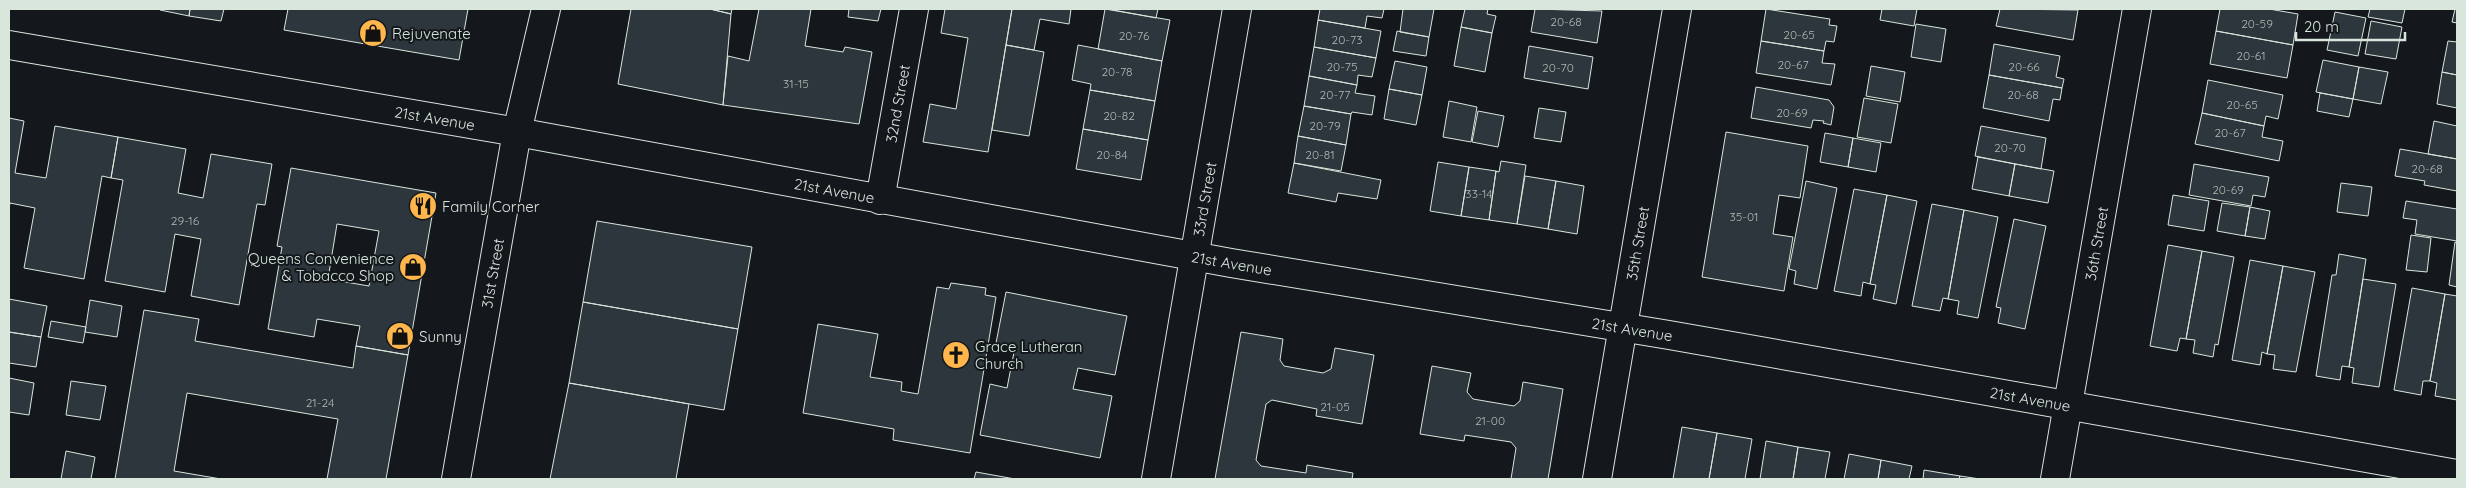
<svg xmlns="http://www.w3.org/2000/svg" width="2466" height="488" font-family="Quicksand,sans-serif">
	<rect width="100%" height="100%" fill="#14181c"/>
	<!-- building -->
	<path fill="#2c363c" stroke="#d8e6dc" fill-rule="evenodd" d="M160 9H190L189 16 160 10Z
		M190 9H224L221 21 189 16Z
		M288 9H468L459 60 284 30Z
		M631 9H710L731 14 723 105 618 84Z
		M710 9H732L731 14Z
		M759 9H811L805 46 843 52 845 47 872 52 859 124 723 105 728 56 749 61Z
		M846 9H881L878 21 848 17 849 9Z
		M945 9H1012L988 152 923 142 930 104 956 109 968 38 941 33Z
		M1012 9H1071L1069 24 1040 19 1034 50 1006 45Z
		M1105 9 1170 20 1162 61 1098 49Z
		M1108 9H1158L1156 18Z
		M1320 9H1384L1382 18 1367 16 1365 28 1318 20Z
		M1403 9H1434L1429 37 1400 32Z
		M1465 9H1488L1487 14 1496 16 1492 33 1461 27Z
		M1535 9 1602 11 1597 43 1531 32Z
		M1766 9 1830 19 1829 25 1837 26 1834 42 1826 41 1824 51 1761 41Z
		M1882 9H1917L1914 26 1880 20Z
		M2000 9 2078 10 2073 40 1996 26Z
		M2220 9H2269L2298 14 2293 45 2216 31Z
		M2370 9H2405L2402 23 2368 17Z
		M2455 9H2457V23L2452 22Z
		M2335 12 2366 18 2358 56 2327 50Z
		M1318 20 1381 31 1376 58 1314 47Z
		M2371 21 2402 27 2396 59 2365 54Z
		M1916 24 1946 29 1941 62 1911 57Z
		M1461 27 1492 33 1485 72 1454 66Z
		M1397 31 1429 37 1426 56 1393 51Z
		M2216 31 2293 45 2287 78 2210 64Z
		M1761 41 1824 51 1822 63 1835 64 1831 85 1756 73Z
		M2448 41 2457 42V75L2442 72Z
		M1994 44 2060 56 2056 77 2064 79 2062 88 1989 75Z
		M1006 45 1044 52 1029 136 992 130Z
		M1078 45 1162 61 1155 101 1090 90 1091 84 1072 80Z
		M1529 46 1593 57 1588 89 1524 78Z
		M1314 47 1376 58 1372 77 1358 75 1357 85 1309 76Z
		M2323 60 2359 67 2353 99 2316 92Z
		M1395 61 1427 67 1422 95 1389 89Z
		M1871 66 1905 72 1900 102 1866 96Z
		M2359 67 2388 72 2381 104 2353 99Z
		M2442 72 2457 75V108L2437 104Z
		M1989 75 2062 88 2060 100 2053 99 2049 121 1983 108Z
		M1309 76 1357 85 1355 93 1375 96 1372 115 1352 112 1351 114 1304 106Z
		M2208 80 2283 95 2278 119 2266 116 2264 126 2202 113Z
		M1756 87 1829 100 1834 107 1831 125 1823 123 1824 121 1813 120 1811 128 1751 118Z
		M1389 89 1422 95 1416 125 1384 119Z
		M1090 90 1155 101 1148 140 1083 129Z
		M2320 93 2353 99 2349 117 2317 111Z
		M1864 98 1898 104 1891 143 1857 137Z
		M1449 101 1477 107 1471 142 1443 137Z
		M1304 106 1351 114 1346 145 1298 136Z
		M1539 108 1566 112 1561 142 1534 138Z
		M1478 111 1504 116 1498 147 1472 142Z
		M2202 113 2264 126 2262 137 2283 141 2279 161 2195 144Z
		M9 118 24 121 15 173 46 178 55 126 118 137 111 178 102 176 84 279 24 268 35 208 10 203 9 209Z
		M2434 121 2457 126V159L2428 154Z
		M1981 126 2046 138 2041 169 1975 156Z
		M1083 129 1148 140 1141 180 1076 169Z
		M1726 132 1808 146 1800 198 1779 195 1773 234 1793 237 1784 291 1702 277Z
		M1825 133 1853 138 1848 167 1820 162Z
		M1298 136 1346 145 1341 171 1294 163Z
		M118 137 186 149 178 193 203 198 211 154 272 164 265 205 257 204 239 305 191 296 201 239 175 234 165 292 105 281 123 180 111 178Z
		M1853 138 1881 143 1876 172 1848 167Z
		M2400 149 2457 159V191L2424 185 2425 181 2395 176Z
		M1978 157 2015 164 2009 196 1972 189Z
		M1501 161 1526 165 1517 224 1489 220 1496 171 1499 172Z
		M1438 162 1469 167 1461 216 1430 211Z
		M1294 163 1381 180 1377 199 1338 193 1336 202 1288 193Z
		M2015 164 2054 171 2048 203 2009 196Z
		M2194 164 2269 177 2265 197 2253 195 2251 206 2189 195Z
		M1469 167 1496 171 1489 220 1461 216Z
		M291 168 436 193 408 355 356 346 360 326 317 319 314 337 268 329 282 247 277 246ZM337 224 379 231 369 286 328 279Z
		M1525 176 1556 181 1548 229 1517 224Z
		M1556 181 1584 186 1577 234 1548 229Z
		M1806 181 1837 188 1817 289 1794 284 1796 271 1789 269Z
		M2341 183 2372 187 2368 216 2337 212Z
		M1854 189 1887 195 1870 284 1863 282 1861 296 1834 291Z
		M1887 195 1917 201 1896 304 1873 299 1876 285 1870 284Z
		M2173 195 2209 201 2204 231 2168 225Z
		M2406 201 2457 209V241L2415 234 2417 220 2403 218Z
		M2222 203 2250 207 2245 236 2217 231Z
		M1932 204 1964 210 1948 299 1943 298 1940 311 1912 306Z
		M2250 207 2270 211 2265 239 2245 236Z
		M1964 210 1998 217 1978 318 1957 314 1959 301 1948 299Z
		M2014 219 2046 226 2025 329 1998 323 2001 308 1996 307Z
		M597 221 752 247 738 329 583 302Z
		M2411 235 2431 238 2427 272 2406 270Z
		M2455 242 2457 243V287L2449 285Z
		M2168 245 2202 251 2186 339 2180 338 2177 351 2150 346Z
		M2202 251 2234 257 2218 345 2215 344 2213 357 2193 353 2195 340 2186 339Z
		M2339 254 2366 259 2349 367 2342 366 2340 380 2316 376 2332 275H2336Z
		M2250 260 2283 266 2267 354 2262 352 2260 365 2232 360Z
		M2283 266 2315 272 2296 372 2273 369 2275 355 2267 354Z
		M2363 279 2396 284 2379 387 2352 383 2354 368 2349 367Z
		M951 283 986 288 985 295 996 297 970 453 893 440 894 429 803 413 818 324 878 334 870 377 902 382 901 391 918 394 937 287 949 289Z
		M2412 288 2445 294 2430 381H2423L2421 395 2394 390Z
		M1006 292 1127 316 1115 375 1078 368 1073 389 1112 396 1100 458 980 435 990 384 1007 388 1015 347 996 343Z
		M2445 294 2457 296V400L2435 396 2437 383 2430 381Z
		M9 299 47 306 41 337 9 332Z
		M90 300 122 306 117 337 85 332Z
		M583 302 738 329 724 410 569 383Z
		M144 310 199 319 195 341 353 368 356 346 408 355 386 479H327L338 419 187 393 174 471 221 479H115Z
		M51 321 86 327 83 343 48 337Z
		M9 332 41 337 36 367 9 363Z
		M1241 332 1283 339 1280 360 1284 366 1323 373 1331 369 1335 348 1374 355 1362 424 1316 416 1317 409 1272 400 1266 404 1256 460 1261 466 1306 473 1307 465 1353 473 1352 479H1215Z
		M1432 366 1471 373 1467 392 1473 399 1514 406 1520 401 1523 382 1563 389 1548 479H1511L1516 448 1511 442 1465 435 1464 441 1420 434Z
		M9 378 34 383 29 415 9 412Z
		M71 381 106 386 100 420 66 415Z
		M569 383 689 404 676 479H550Z
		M1682 427 1717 433 1709 479H1673Z
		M1717 433 1752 439 1745 479H1709Z
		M1766 441 1798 447 1793 479H1760Z
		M1798 447 1830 452 1825 479H1793Z
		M66 451 95 457 91 479H61Z
		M1849 454 1881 460 1878 479H1844Z
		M1881 460 1912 466 1909 479H1878Z
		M1924 470 1960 476 1959 479H1923Z
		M976 472 1015 479H974Z
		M1960 476 1980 479H1959Z"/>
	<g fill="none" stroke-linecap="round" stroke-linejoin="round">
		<!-- street casing -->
		<g stroke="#d8e6dc" stroke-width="30">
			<g id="street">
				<path id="s1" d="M9 45 517 132 1231 263 1669 335 2457 474"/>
				<path id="s2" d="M880 200 914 9"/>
				<path id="s3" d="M1156 479 1237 9"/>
				<path id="s4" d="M1597 479 1677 9"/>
				<path id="s5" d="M2055 479 2137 9"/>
			</g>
		</g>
		<!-- secondary casing -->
		<g stroke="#d8e6dc" stroke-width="30">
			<g id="secondary">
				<path id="s6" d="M456 479 517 132 546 9"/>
			</g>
		</g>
		<!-- street -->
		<use href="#street" stroke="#14181c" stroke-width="28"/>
		<!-- secondary -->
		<use href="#secondary" stroke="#14181c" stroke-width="28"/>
	</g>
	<!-- icons -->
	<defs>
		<g id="shop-disc" transform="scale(1.4375)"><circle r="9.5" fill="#ffb74d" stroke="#14181c"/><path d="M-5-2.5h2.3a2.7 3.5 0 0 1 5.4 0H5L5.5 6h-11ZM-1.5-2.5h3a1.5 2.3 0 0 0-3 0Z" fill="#111"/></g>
		<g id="restaurant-disc" transform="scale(1.4375)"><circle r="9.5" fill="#ffb74d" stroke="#14181c"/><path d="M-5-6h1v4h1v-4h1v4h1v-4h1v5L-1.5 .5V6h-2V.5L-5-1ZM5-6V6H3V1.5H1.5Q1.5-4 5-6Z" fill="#111"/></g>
		<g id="church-disc" transform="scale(1.4375)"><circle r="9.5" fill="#ffb74d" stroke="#14181c"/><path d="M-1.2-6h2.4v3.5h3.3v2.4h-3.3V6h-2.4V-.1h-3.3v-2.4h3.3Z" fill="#111"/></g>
	</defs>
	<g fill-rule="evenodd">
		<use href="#shop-disc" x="373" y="33"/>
		<use href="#restaurant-disc" x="423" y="206"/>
		<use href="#shop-disc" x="413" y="267"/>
		<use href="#shop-disc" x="400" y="336"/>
		<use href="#church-disc" x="956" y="355"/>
	</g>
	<g text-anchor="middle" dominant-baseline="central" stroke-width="4" stroke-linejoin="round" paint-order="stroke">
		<!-- number labels -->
		<g font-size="12" fill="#adbab4">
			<text x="1566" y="21">20-68</text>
			<text x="2257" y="23">20-59</text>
			<text x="1799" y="34">20-65</text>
			<text x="1134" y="35">20-76</text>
			<text x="1347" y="39">20-73</text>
			<text x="2251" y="55">20-61</text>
			<text x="1793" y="64">20-67</text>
			<text x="1342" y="66">20-75</text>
			<text x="2024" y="66">20-66</text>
			<text x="1558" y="67">20-70</text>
			<text x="1117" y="71">20-78</text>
			<text x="796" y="83">31-15</text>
			<text x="1335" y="94">20-77</text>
			<text x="2023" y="94">20-68</text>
			<text x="2242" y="104">20-65</text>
			<text x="1792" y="112">20-69</text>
			<text x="1119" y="115">20-82</text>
			<text x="1325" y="125">20-79</text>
			<text x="2230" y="132">20-67</text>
			<text x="2010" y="147">20-70</text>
			<text x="1112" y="154">20-84</text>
			<text x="1320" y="154">20-81</text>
			<text x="2427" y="168">20-68</text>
			<text x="2228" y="189">20-69</text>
			<text x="1479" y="193">33-14</text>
			<text x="1744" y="216">35-01</text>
			<text x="185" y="220">29-16</text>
			<text x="320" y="402">21-24</text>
			<text x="1335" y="406">21-05</text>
			<text x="1490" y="420">21-00</text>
		</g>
		<!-- poi labels -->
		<g font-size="15" fill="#d8e6dc" stroke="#14181c" text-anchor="start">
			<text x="392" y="33">Rejuvenate</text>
			<text x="442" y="206">Family Corner</text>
			<text x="394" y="258" text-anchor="end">Queens Convenience<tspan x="394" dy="17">&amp; Tobacco Shop</tspan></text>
			<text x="419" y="336">Sunny</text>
			<text x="975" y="346">Grace Lutheran<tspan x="975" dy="17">Church</tspan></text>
		</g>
		<!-- street labels -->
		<g font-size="15" fill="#d8e6dc" stroke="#14181c">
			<text stroke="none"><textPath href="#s2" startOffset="98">32nd Street</textPath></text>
			<text stroke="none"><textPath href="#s1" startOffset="432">21st Avenue</textPath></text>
			<text stroke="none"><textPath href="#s1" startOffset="838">21st Avenue</textPath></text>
			<text stroke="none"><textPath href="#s3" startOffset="284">33rd Street</textPath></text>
			<text stroke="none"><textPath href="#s4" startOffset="239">35th Street</textPath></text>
			<text stroke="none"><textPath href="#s5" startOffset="239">36th Street</textPath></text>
			<text stroke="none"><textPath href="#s1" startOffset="1242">21st Avenue</textPath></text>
			<text stroke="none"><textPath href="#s6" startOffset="209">31st Street</textPath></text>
			<text stroke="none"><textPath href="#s1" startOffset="1648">21st Avenue</textPath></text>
			<text stroke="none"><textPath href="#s1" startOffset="2052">21st Avenue</textPath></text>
		</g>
	</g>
	<!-- border -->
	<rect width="2466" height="488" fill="none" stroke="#d8e6dc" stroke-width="20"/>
	<!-- scale -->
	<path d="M2296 32v8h109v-8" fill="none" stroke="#d8e6dc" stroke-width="2.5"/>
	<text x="2304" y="32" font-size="15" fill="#d8e6dc" stroke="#14181c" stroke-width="4" paint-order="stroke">20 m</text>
</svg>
